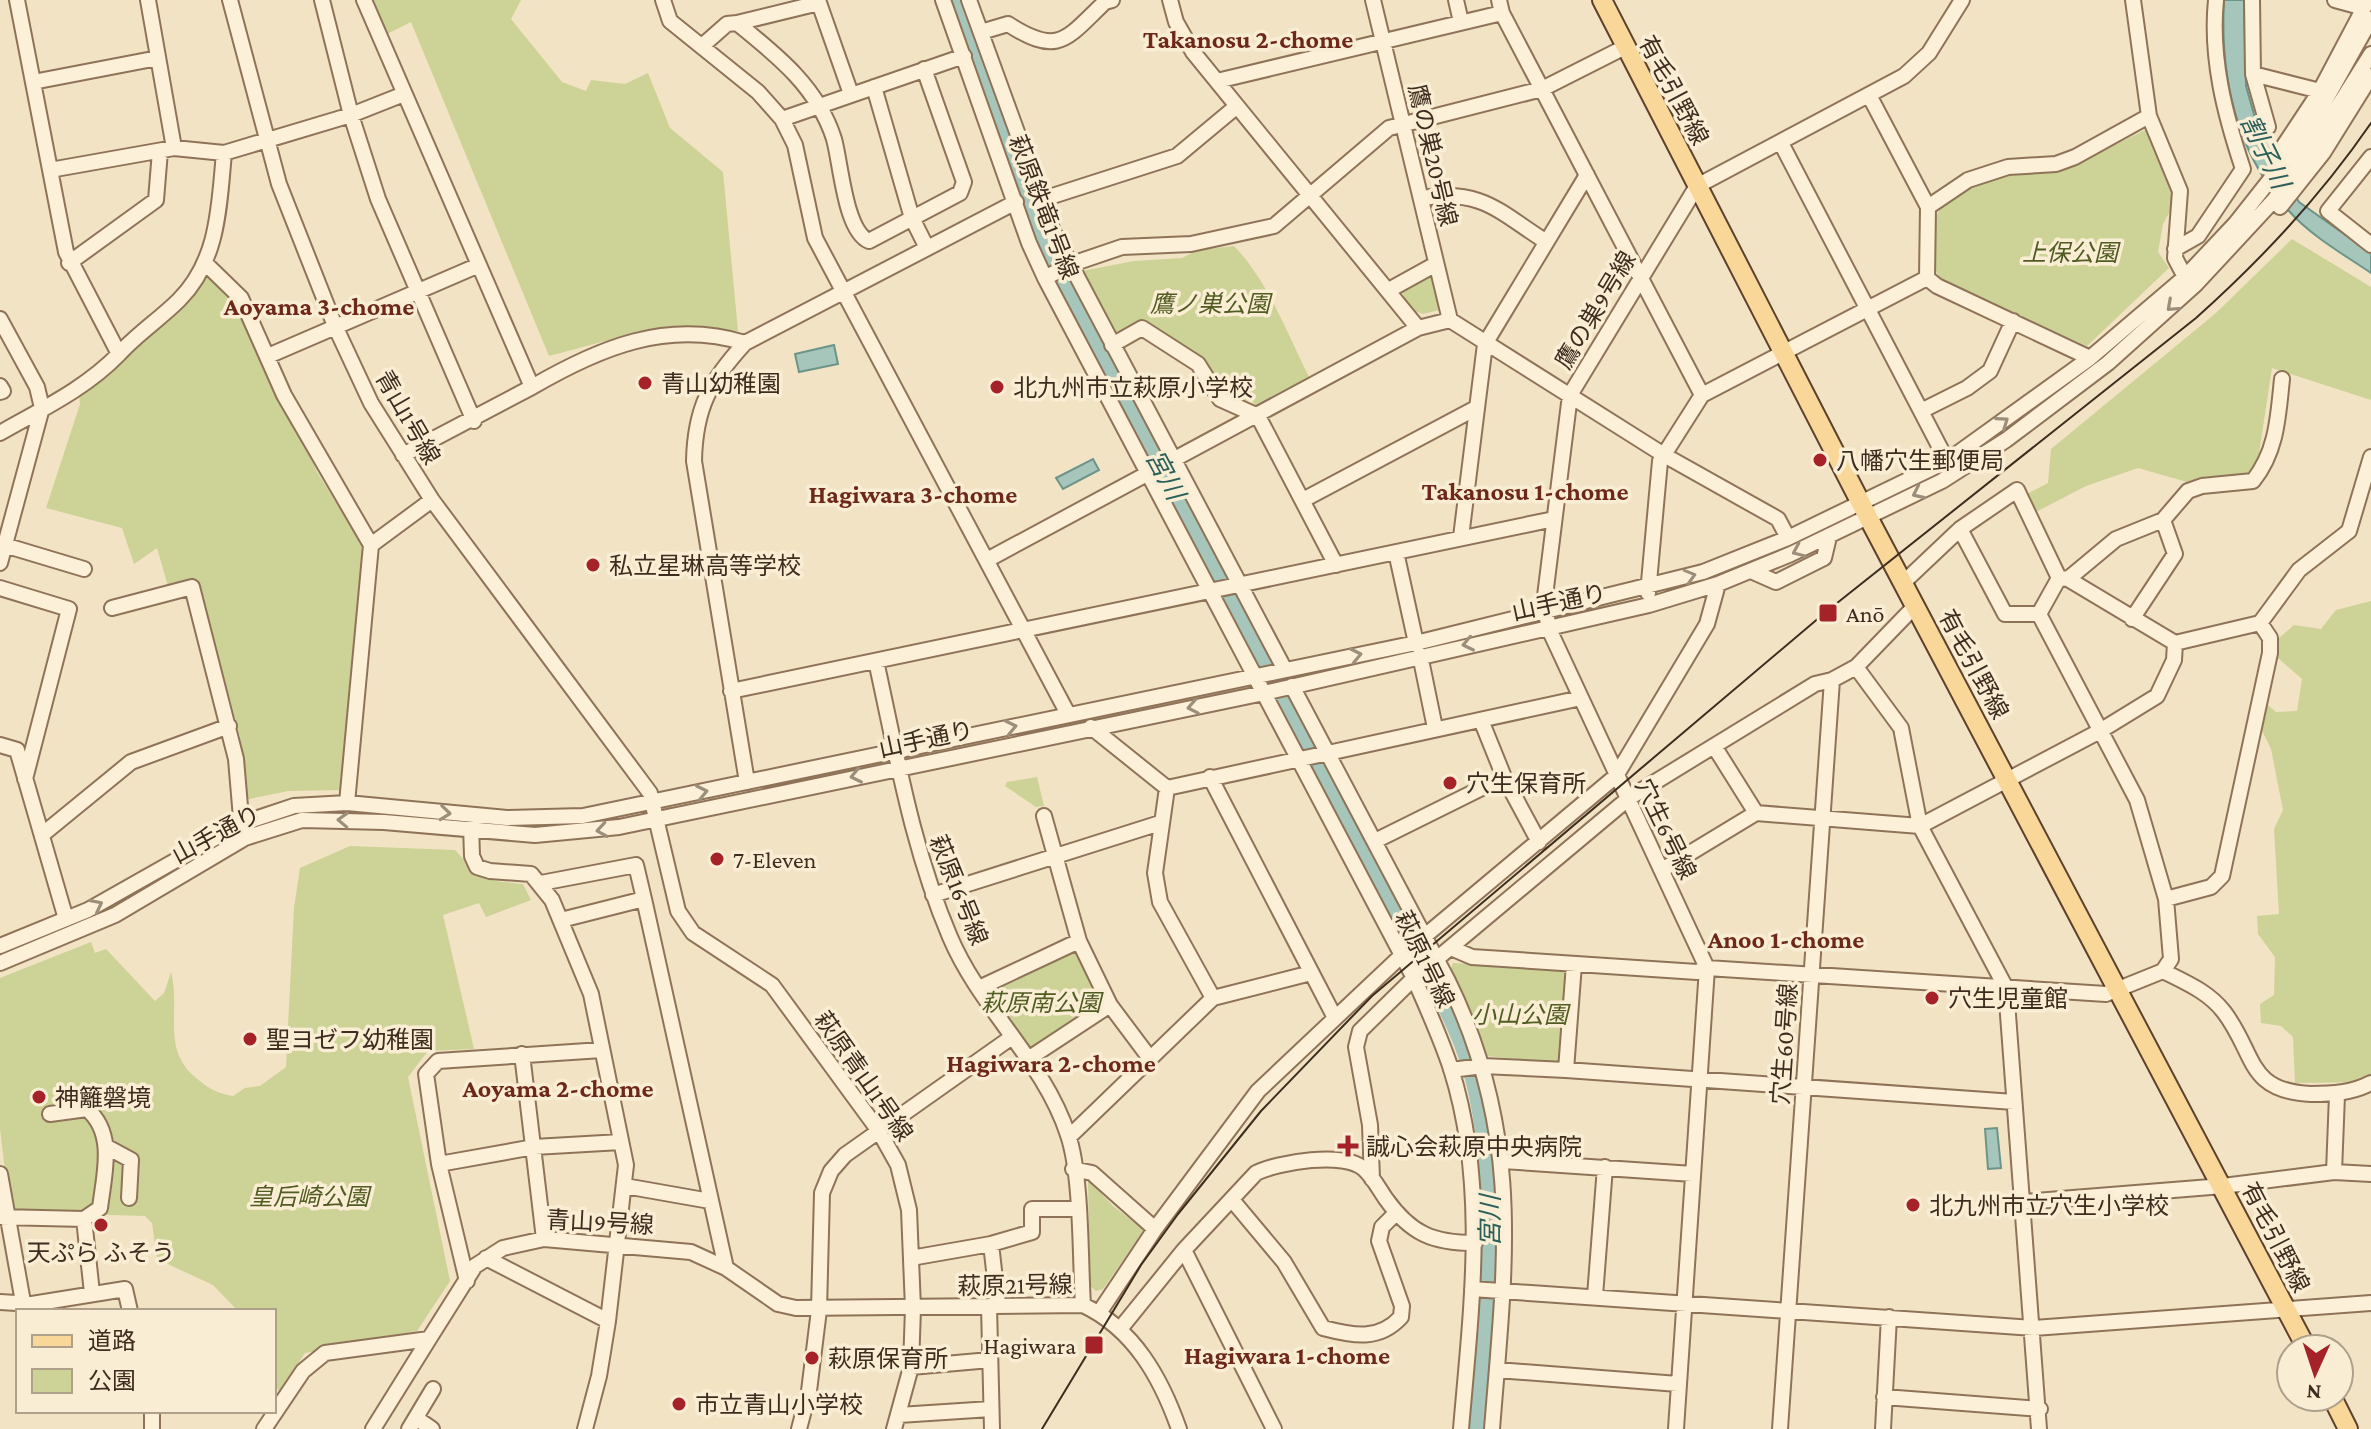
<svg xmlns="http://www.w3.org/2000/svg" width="2371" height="1429" font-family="'Crimson Pro','Noto Sans JP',serif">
	<rect width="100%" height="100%" fill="#f2e3c4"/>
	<!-- green -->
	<path fill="#cdd296" d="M368 0H521L511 19 562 82 586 91 591 80 625 84 648 73 670 128 723 172 738 331 654 328 549 356 411 22 383 36Z
		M2147 129 2172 185 2175 202 2163 224 2158 252 2169 268 2087 346 1941 281C1933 269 1934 260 1935 245 1935 234 1933 217 1941 208 1964 181 2027 165 2059 173Z
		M2292 239 2371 287V400L2272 368 2258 460 2247 474 2237 479 2200 477 2187 482 2138 468 2086 486 2036 512 2027 494 2048 483 2051 449 2216 313Z
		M1234 246C1269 282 1288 336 1311 381L1257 408 1252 401 1225 398 1144 323 1114 335 1082 271 1134 261 1182 258 1198 250Z
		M1433 270 1439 310 1423 314 1411 310 1402 292 1413 280Z
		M207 274 238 302 317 472 363 546 342 790 288 791 245 800 240 737 199 583 170 593 157 548 134 564 122 528 46 508 80 404 79 395 118 365Z
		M2371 601V1079L2367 1082 2295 1083 2293 1037 2281 1026 2261 1023 2260 1004 2274 995 2275 957 2258 934 2257 916 2279 914 2274 829 2283 810 2271 749 2255 716 2262 700 2276 712 2297 711 2302 679 2278 658 2279 638 2294 625 2321 629 2336 610Z
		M1037 777 1044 806 1036 807 1005 786 1007 782Z
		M350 846 455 850C485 882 477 879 523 884L531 900 486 917 479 903 443 915 474 1049 428 1051 408 1077 450 1281 417 1331 305 1353 279 1392 274 1380V1311H238L213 1285 157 1259 152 1223 145 1216 10 1212 0 1129V978L91 942 95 953 106 949 155 1001 164 993 171 972C181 1010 161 1048 195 1077 208 1088 215 1093 233 1096L245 1088 260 1086 286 1067 294 908 300 868Z
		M1077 947 1104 1003 1028 1052 990 987Z
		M1453 963 1566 969 1569 972 1564 1059 1559 1063 1486 1056 1450 972Z
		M1088 1179 1113 1206 1144 1230 1103 1289 1096 1291 1090 1286Z"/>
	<!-- water -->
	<path fill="#a6c5bb" stroke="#6c9589" stroke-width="2" d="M2224 0H2244L2246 86 2257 125 2267 146 2299 202 2371 253V273C2343 254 2311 236 2288 210 2235 151 2220 77 2224 0Z
		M834 345 838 364 799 372 795 354Z
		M1093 459 1099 470 1063 489 1056 478Z
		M1997 1128 2001 1168 1988 1169 1985 1129Z"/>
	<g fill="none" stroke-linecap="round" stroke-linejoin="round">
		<!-- river -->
		<path stroke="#a6c5bb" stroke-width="20" d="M958 0 1052 265 1261 649 1280 698 1331 784 1409 934
			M1432 975C1449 1009 1467 1044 1476 1082 1503 1196 1487 1313 1479 1429"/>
		<!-- minor casing -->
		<g stroke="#8f7358" stroke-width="18">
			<path id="minor" d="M148 0 174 148
				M230 0 279 184 335 326 371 403 432 500 650 793 678 911 693 933 772 985 879 1131 898 1165 909 1210 913 1308 911 1367 894 1429
				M322 0 351 115 378 199 474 421
				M364 0 532 387 403 455
				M663 0 670 21 758 92 782 119 795 145 815 238 1068 714
				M818 0 851 94
				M943 0 1029 243 1045 278 1414 978C1427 1008 1441 1038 1451 1069 1488 1185 1471 1310 1461 1429
				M969 0 1053 231 1285 670
				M1170 0 1176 22 1193 52 1418 328 1450 320 1664 455 1778 519 1788 538
				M1373 0 1450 320
				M1456 0 1461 22
				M1499 0 1502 13 1702 395
				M1962 0 1929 53 1904 76 1697 186 1570 395 1545 596 1548 627 1707 968 2106 994 2163 971 2171 959 2166 899 2137 800 2039 614 2059 578
				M2133 0 2149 116 2180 191 2175 258 2185 277 2193 282
				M2252 0 2253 74 2268 127
				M2335 0 2364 8
				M819 3 737 23C778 56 818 88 834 139 841 164 845 231 869 241L960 193 964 182 924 69
				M981 32 1008 24C1059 57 1066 39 1105 2L1112 0
				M702 46 727 24 737 23
				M2253 74 2320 91
				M1217 81 1502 13
				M33 82 158 58
				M874 87 912 218 926 246
				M1870 97 1928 207
				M782 119 964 56
				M1781 143 1947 461
				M2371 157 2328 211 2371 245
				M2275 159 2320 91 2368 0
				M50 170 174 148 224 153 351 115 404 94
				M1422 198C1482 189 1498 211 1545 241
				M1040 200 1177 156 1237 106
				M2280 207 2323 153 2371 76
				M2175 249 2198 236 2243 169C2225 115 2210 58 2216 0
				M69 263 156 200 160 151
				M205 263 241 298 284 395 371 545 432 500
				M1045 278 1069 265 1122 247 1191 244 1274 226 1389 128 1542 89 1625 47
				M1927 278 1928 207 1968 180 2008 167 2056 164 2075 157 2149 116
				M1927 278 1937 286 2090 358
				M1389 290 1436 264
				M0 319 37 387 42 408 0 563
				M1112 345 1142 328 1198 364 1220 399 1258 416 1336 565
				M119 354C137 334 160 319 179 300 219 260 219 205 224 153
				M268 356 479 265
				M0 386 3 391 0 392
				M532 387C599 348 667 319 745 343
				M1921 411 1967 388 1990 371 2013 321
				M0 433C42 409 85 389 119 354L66 252 17 0
				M1303 500 1476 408
				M1960 529 2005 614H2039
				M1461 537 1485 344 1587 175
				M4 545 84 569
				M1396 552 1416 643
				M987 560 1418 328
				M1751 571 1776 582 1824 558 1829 537
				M2059 578 2068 579 2175 643 2260 623 2299 570 2349 531 2371 457
				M2068 579 2116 539 2163 520 2188 491 2202 486 2253 481C2277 451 2278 417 2282 379
				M1904 582 1960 529 2017 490 2059 578
				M0 588 69 609 25 779
				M1648 593 1660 461 1702 395 1927 278
				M112 608 192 587 236 759 242 830
				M2132 619 2175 554 2163 520
				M1420 655 1435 728
				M876 661C897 756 912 848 950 937 980 1008 1044 1061 1068 1135 1082 1176 1080 1259 1083 1305
				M1856 667 1901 728 1920 826 2006 988 2039 1429
				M1292 686 1448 981C1524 1136 1505 1264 1492 1429
				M731 691 1554 519
				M1481 720 1504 777 1539 842
				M1091 727 1167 788 1155 873 1160 902 1213 998
				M0 745 17 750 66 919
				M1714 746 1756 813
				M1210 777 1334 1016
				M747 782 694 461C695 408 710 381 745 343L1016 202
				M1167 788 1581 698
				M347 803 371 545
				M1044 816 1079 941 1110 1005 1149 1057
				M471 825 472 856 477 867 490 871 531 874 552 900 591 994 626 1165 608 1321 599 1376 585 1429
				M43 834 131 762 229 726
				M1375 841 1504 777
				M1662 870 1756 813 1920 826 2100 731 2157 696 2174 660 2175 643
				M541 883 636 865 644 899
				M933 895 1160 823
				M2166 899 2211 887 2222 876 2270 653V638L2260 623
				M561 920 644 899 726 1268
				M0 946 88 910 240 824 294 806 347 803 507 818 583 816 1416 643 1703 572 1788 538 1947 461 2090 358 2185 277 2235 224 2307 133 2371 19
				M1451 948 1472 957 1697 972 1707 968 1676 1429
				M0 963 115 915 245 838 302 820 384 822 535 835 619 827 1264 693 1649 605 1718 584 1791 554 1942 481 2006 440 2108 363 2196 284 2274 200 2317 140 2371 54
				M2163 971C2185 982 2209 992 2224 1012 2256 1054 2246 1091 2311 1094 2332 1094 2352 1093 2371 1083
				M979 988 1079 941
				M522 1054 544 1239
				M1028 1059 1110 1005
				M1451 1070 1483 1066 1566 1070 2014 1102
				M1566 1070 1574 964
				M50 1114 87 1109C116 1134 104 1174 100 1208L84 1219
				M1069 1137 1213 998 1311 973
				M107 1147 131 1160 129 1198
				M1503 1161 1693 1174
				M439 1164 534 1147 621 1142
				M1073 1169 1092 1173 1155 1229
				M2334 1172 2337 1095
				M0 1174 23 1302
				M1372 1179 1370 1125 1356 1047 1360 1031 1414 978 1629 798 1815 684 1832 680
				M625 1186 710 1201
				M1233 1201 1284 1262 1323 1328C1354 1336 1379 1341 1401 1317L1402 1306 1379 1241 1382 1227 1396 1213
				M2024 1202 2223 1186 2334 1172 2371 1174
				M0 1217 84 1219 92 1293
				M991 1244 998 1305
				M1184 1250 1274 1429
				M486 1258 608 1321
				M911 1258 991 1244 1032 1232V1209H1077
				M467 1281 439 1164 426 1074 438 1061 602 1050
				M1472 1289 2034 1328 2371 1303
				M1595 1296 1605 1167
				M0 1302 32 1304 125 1289 130 1311
				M989 1306 992 1429
				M1099 1313 1155 1229 1258 1091 1401 956 1616 776 1707 624 1718 584
				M1120 1329 1184 1250 1256 1173C1278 1162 1345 1151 1364 1169 1373 1177 1379 1189 1386 1199 1411 1234 1433 1243 1475 1243
				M911 1367 990 1360
				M1497 1370 1678 1384
				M1884 1397 2040 1409
				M899 1415 991 1409
				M416 1418 432 1429
				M152 1429V1411
				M264 1429 303 1371 325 1353 429 1339 475 1266 503 1248 544 1239 691 1252 726 1268 778 1304 796 1308 1083 1305C1134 1329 1161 1378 1179 1429
				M373 1429 429 1339
				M409 1429 433 1389
				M799 1429 809 1391 819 1310 822 1193 831 1171 845 1155 1012 1037
				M1780 1429 1832 680 1856 667 1916 605
				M1883 1429 1889 1317"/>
		</g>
		<!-- major casing -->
		<g stroke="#5d412d" stroke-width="22">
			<path id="major" d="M1602 0 1868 517 2307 1349
				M2332 1397 2348 1429"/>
		</g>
		<!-- minor -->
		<use href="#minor" stroke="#fcf0d8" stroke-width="14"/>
		<!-- major -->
		<use href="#major" stroke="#f8d799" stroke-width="18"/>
		<!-- tram -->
		<path stroke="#3e2c1e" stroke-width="2" d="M1042 1429 1141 1265 1178 1214 1261 1111 1372 996 1827 611 2196 318C2262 259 2321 196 2371 123"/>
	</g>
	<!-- one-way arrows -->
	<defs><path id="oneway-chevron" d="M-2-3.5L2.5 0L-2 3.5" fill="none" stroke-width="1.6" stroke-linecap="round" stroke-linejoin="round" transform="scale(2)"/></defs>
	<g stroke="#9d8e7b">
		<use href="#oneway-chevron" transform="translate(2172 306) rotate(138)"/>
		<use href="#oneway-chevron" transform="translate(2003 422) rotate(-35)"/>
		<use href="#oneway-chevron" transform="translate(1918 493) rotate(155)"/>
		<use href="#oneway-chevron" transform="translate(1798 551) rotate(156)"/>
		<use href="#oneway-chevron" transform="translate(1690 576) rotate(-16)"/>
		<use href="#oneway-chevron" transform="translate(1468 644) rotate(168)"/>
		<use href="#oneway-chevron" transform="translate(1356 655) rotate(-12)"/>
		<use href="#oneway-chevron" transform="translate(1193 707) rotate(169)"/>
		<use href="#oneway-chevron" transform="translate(1011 727) rotate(-12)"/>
		<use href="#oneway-chevron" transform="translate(856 776) rotate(168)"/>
		<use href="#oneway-chevron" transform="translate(702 792) rotate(-12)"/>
		<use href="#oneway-chevron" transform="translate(445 813) rotate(6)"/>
		<use href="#oneway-chevron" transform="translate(343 820) rotate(-178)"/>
		<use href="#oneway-chevron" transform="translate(602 830) rotate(171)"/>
		<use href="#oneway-chevron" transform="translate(97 905) rotate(-27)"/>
	</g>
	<!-- markers -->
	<g fill="#a42228" stroke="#f9edd4" stroke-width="3">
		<circle cx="645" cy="383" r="8"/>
		<circle cx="997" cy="387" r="8"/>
		<circle cx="1820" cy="460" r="8"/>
		<circle cx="593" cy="565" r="8"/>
		<rect x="1818" y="603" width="20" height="20" rx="4"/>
		<circle cx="1450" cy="783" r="8"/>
		<circle cx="717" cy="859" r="8"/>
		<circle cx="1932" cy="998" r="8"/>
		<circle cx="250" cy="1039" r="8"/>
		<circle cx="39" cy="1097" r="8"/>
		<path d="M1344 1134h8v8h8v8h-8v8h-8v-8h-8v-8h8z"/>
		<circle cx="1913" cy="1205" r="8"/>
		<circle cx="101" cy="1225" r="8"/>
		<rect x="1084" y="1335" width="20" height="20" rx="4"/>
		<circle cx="812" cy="1358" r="8"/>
		<circle cx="679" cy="1404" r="8"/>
	</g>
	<g text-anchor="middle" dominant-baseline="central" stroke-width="7" stroke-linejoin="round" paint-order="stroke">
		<!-- street labels -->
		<g font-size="24" fill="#3e2c1e" stroke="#f9edd4">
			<text transform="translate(1674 90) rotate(62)">有毛引野線</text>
			<text transform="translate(1433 155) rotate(77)">鷹の巣20号線</text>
			<text transform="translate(1044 207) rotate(69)">萩原鉄竜1号線</text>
			<text transform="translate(1595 310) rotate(-59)">鷹の巣9号線</text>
			<text transform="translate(408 417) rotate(60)">青山1号線</text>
			<text transform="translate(1559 602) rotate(-12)">山手通り</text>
			<text transform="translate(1974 664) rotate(62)">有毛引野線</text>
			<text transform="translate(926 739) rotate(-12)">山手通り</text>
			<text transform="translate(1666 829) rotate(64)">穴生6号線</text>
			<text transform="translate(216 834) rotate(-28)">山手通り</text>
			<text transform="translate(959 890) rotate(68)">萩原16号線</text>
			<text transform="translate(1425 959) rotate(64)">萩原1号線</text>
			<text transform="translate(1784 1044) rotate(-86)">穴生60号線</text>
			<text transform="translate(864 1076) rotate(55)">萩原青山1号線</text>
			<text transform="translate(600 1222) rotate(3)">青山9号線</text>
			<text transform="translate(2276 1237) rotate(63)">有毛引野線</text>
			<text transform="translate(1015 1285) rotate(-1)">萩原21号線</text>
		</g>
		<!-- park labels -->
		<g font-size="24" font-style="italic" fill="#505c22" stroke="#f9edd4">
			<text x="2070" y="252">上保公園</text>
			<text x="1210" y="303">鷹ノ巣公園</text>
			<text x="1041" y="1002">萩原南公園</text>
			<text x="1520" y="1014">小山公園</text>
			<text x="309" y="1196">皇后崎公園</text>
		</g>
		<!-- poi labels -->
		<g font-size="24" fill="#3e2c1e" stroke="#f9edd4" text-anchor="start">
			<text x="661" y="383">青山幼稚園</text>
			<text x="1013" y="387">北九州市立萩原小学校</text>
			<text x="1836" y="460">八幡穴生郵便局</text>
			<text x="609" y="565">私立星琳高等学校</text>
			<text x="1846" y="613">Anō</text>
			<text x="1466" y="783">穴生保育所</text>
			<text x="733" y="859">7-Eleven</text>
			<text x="1948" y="998">穴生児童館</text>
			<text x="266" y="1039">聖ヨゼフ幼稚園</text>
			<text x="55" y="1097">神籬磐境</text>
			<text x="1366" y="1146">誠心会萩原中央病院</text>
			<text x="1929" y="1205">北九州市立穴生小学校</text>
			<text x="101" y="1252" text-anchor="middle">天ぷら ふそう</text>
			<text x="1076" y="1345" text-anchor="end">Hagiwara</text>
			<text x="828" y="1358">萩原保育所</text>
			<text x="695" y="1404">市立青山小学校</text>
		</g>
		<!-- neighbourhood labels -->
		<g font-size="26" font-weight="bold" fill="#6e2819" stroke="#f9edd4">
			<text x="1248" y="39">Takanosu 2-chome</text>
			<text x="319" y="306">Aoyama 3-chome</text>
			<text x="1525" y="491">Takanosu 1-chome</text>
			<text x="913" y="494">Hagiwara 3-chome</text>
			<text x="1786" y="939">Anoo 1-chome</text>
			<text x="1051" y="1063">Hagiwara 2-chome</text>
			<text x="558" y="1088">Aoyama 2-chome</text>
			<text x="1287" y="1355">Hagiwara 1-chome</text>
		</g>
		<!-- water labels -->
		<g font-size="26" font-style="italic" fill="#2b5f5a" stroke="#f9edd4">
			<text transform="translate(2265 152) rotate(64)">割子川</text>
			<text transform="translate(1165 475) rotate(62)">宮川</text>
			<text transform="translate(1490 1221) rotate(-90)">宮川</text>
		</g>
	</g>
	<!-- legend -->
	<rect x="16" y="1309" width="260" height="104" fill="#f9edd4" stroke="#aea08b" stroke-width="2"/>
	<rect x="32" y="1335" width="40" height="12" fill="#f8d799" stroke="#aea08b" stroke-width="2"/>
	<text x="88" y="1349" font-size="24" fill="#3e2c1e">道路</text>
	<rect x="32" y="1369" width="40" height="24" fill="#cdd296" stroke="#aea08b" stroke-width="2"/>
	<text x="88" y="1389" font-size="24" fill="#3e2c1e">公園</text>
	<!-- north arrow -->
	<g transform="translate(2315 1373) rotate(183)"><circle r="38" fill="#f9edd4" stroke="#aea08b" stroke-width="2"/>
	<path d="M0-6L14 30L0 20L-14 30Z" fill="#a42228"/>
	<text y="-12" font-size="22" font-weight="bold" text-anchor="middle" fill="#3e2c1e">N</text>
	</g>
</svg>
